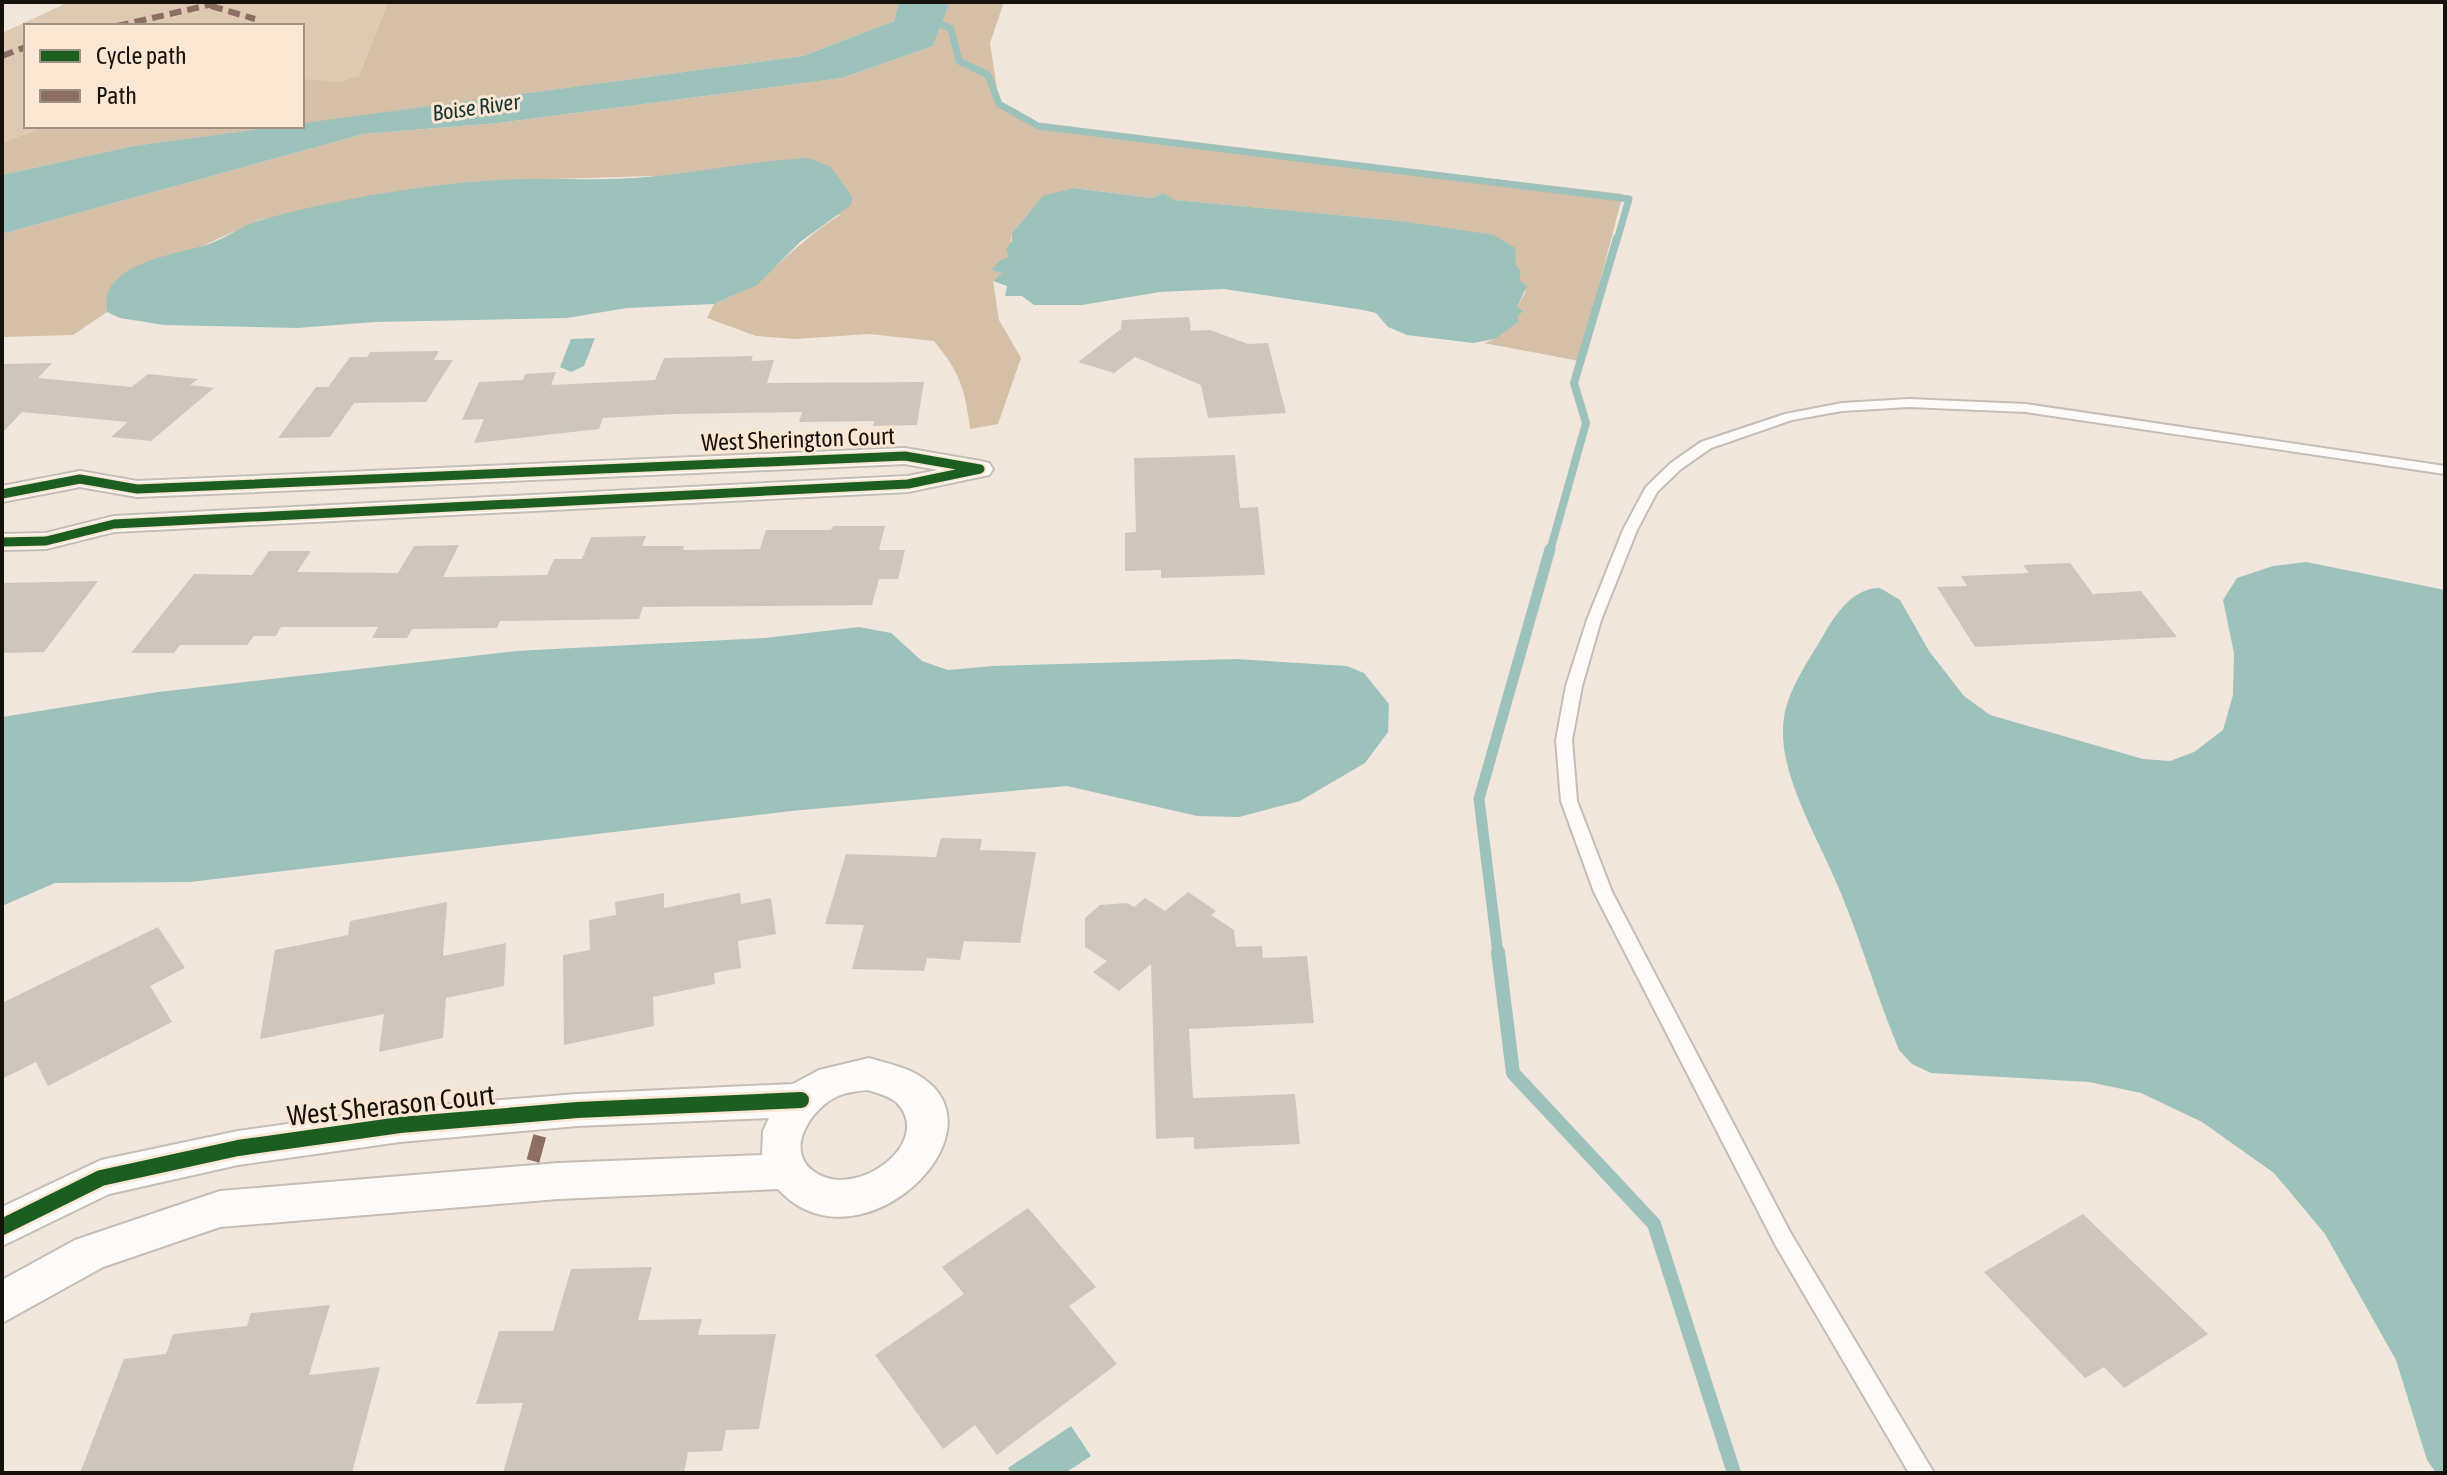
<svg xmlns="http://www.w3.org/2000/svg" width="2447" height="1475" font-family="'Asap Condensed',sans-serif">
	<rect width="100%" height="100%" fill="#f1e6db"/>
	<!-- green -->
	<path fill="#dec9b2" d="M69 2H388L359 76 302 94V26H26V126H198L2 175V33Z"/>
	<!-- forest -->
	<path fill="#d5bfa7" d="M388 2H899L894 21 803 56 302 124V79L339 82 359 76Z
		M950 2H1004L990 43 999 103 1038 126 1623 194 1579 361 1484 343 1495 339 1517 317V307L1526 291 1416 226 1401 221 1174 200 1163 193 1152 198 1074 188 1027 215 1012 233 1009 257 992 270 1003 273 993 281 999 320 1021 358 998 424 970 429C965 388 960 373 934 341L869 334 795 339 756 336 707 318 714 304C765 286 795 242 840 215L652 176 480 181 390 193 259 220 198 248 106 307 107 312 73 335 2 337V234L363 134 499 123 842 78 933 46Z
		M48 126H284L133 146 2 175V143Z"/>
	<!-- water -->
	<path fill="#9dc2bc" d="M899 2H950L933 46 842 78 499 123 363 134 2 234V175L133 146 803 56 894 21Z
		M808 158 831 167 853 198 850 206 800 242 757 285 714 304 627 308 567 318 375 322 297 328 164 325 120 318 107 312C97 264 174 255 206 245 226 239 241 225 261 220 332 200 409 187 482 181 532 177 583 181 634 178 692 174 750 161 808 158Z
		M1074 188 1152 198 1163 193 1175 200 1401 221 1494 235 1515 248 1516 265 1521 272 1519 280 1527 286 1517 307 1523 311 1517 317 1519 321 1495 339 1473 343 1407 335 1388 327 1376 313 1363 310 1224 289 1160 292 1082 305H1034L1022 296H1005L1007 286 993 281 1002 273 991 270 999 261 1009 257 1006 249 1012 241V233L1043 196Z
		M595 338 584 366 571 372 560 367 571 339Z
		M2306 562 2445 590V1473H2436L2427 1460 2396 1360 2325 1234 2274 1173 2202 1122 2141 1093 2089 1082 1931 1073 1912 1064 1899 1050C1878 1000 1863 947 1842 896 1823 846 1775 772 1784 718 1788 689 1809 660 1823 636 1836 613 1853 588 1880 588L1900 600 1929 651 1964 696 1990 715 2143 759 2170 761 2194 752 2223 730 2233 695 2234 653 2223 600 2237 578 2273 566Z
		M859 627 891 633 922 661 948 670 993 666 1236 659 1347 666 1364 673 1389 704 1388 732 1365 763 1300 801 1239 817 1197 816 1067 786 791 811 190 882 55 883 2 906V717L158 692 516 651 765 638Z
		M1071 1426 1091 1456 1065 1473H1011L1008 1468Z"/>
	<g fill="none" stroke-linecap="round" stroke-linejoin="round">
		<!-- stream-far3 -->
		<path stroke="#9dc2bc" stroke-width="7" d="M931 19 951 29 959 61 988 75 999 104 1038 126 1629 199 1617 240"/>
		<!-- stream-far2 -->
		<path stroke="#9dc2bc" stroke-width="8" d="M1550 551 1586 423 1574 383 1617 238"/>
		<!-- stream-far1 -->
		<path stroke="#9dc2bc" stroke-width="11" d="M1498 954 1479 799 1550 549"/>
		<!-- stream -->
		<path stroke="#9dc2bc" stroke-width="14" d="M1498 952 1513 1073 1654 1224 1734 1473"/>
	</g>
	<!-- building -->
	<path fill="#cec6bd" d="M1189 317 1191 331 1210 330 1248 344 1268 343 1286 413 1208 418 1201 385 1135 357 1114 373 1078 362 1121 329 1122 320Z
		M439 351 434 360H453L426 402 354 403 330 437 278 438 316 387H328L350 357H367L370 352Z
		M753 356 751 361 774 360 767 383 924 382 917 425 873 426 874 421 799 422 802 412 675 414 603 418 599 429 474 443 484 419 462 420 479 382 523 380 525 374 556 372 551 385 655 380 664 358Z
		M52 363 38 378 132 387 148 374 198 379 190 385 214 388 151 441 111 437 128 422 22 412 2 433V364Z
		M1235 455 1240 508 1258 507 1265 575 1161 578V570L1125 571V533L1136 532 1134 458Z
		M833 526H885L879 550H905L898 579H879L872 605 643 607 639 619 500 621 497 628 412 629 407 638H372L378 627H281L276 636H254L247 645H180L174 653H131L194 574 252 575 269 551H311L297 572 398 573 414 546 459 545 443 577 547 575 554 559H582L591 537 646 536 642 546H684L683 550 760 549 766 530H831Z
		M2070 563 2093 594 2141 591 2177 637 1975 647 1937 587 1967 586 1961 576 2029 573 2023 565Z
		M98 581 44 652 2 653V583Z
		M941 838 982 839 980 850 1036 852 1020 943 964 941 960 960 927 958 924 971 852 969 864 925 825 924 846 854 936 857Z
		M1188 892 1216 911 1211 915 1234 930 1236 947 1262 946 1263 958 1307 956 1314 1023 1189 1029 1193 1098 1295 1094 1300 1144 1194 1149V1137L1156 1139 1151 964 1119 991 1093 972 1107 961 1085 947V918L1100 905 1127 903 1134 907 1145 898 1165 911Z
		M664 893V908L740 893 741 904 771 898 776 934 738 941 741 968 714 973 715 984 653 997 654 1026 564 1045 563 955 590 950 589 920 616 915 615 902Z
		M447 902 443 956 506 943 504 986 446 998 443 1038 379 1052 384 1014 260 1039 275 950 348 935 350 921Z
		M158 927 185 968 150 986 172 1022 48 1086 36 1062 2 1079V1003Z
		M1028 1208 1096 1287 1069 1306 1117 1364 997 1455 975 1425 943 1449 875 1355 964 1294 942 1267Z
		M2083 1214 2208 1334 2124 1388 2104 1367 2085 1378 1984 1272Z
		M652 1267 638 1320 702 1319 698 1335 776 1334 759 1429 726 1430 722 1451 688 1452 684 1473H503L523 1403 476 1404 499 1331H553L571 1269Z
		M330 1305 309 1375 380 1367 352 1473H80L124 1359 166 1354 173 1334 247 1326 251 1313Z"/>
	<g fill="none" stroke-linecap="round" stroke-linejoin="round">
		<!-- service casing -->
		<g stroke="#c6bdb4" stroke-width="4">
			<path id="service" d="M1909 399 2026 404 2445 466V474L2026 412 1909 407 1842 411 1792 420 1711 448 1681 469 1657 492 1637 530 1601 620 1582 686 1572 740 1577 801 1612 892 1790 1232 1934 1473H1909L1776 1246 1594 892 1561 801 1556 740 1566 686 1587 620 1623 530 1646 487 1671 463 1701 442 1785 414 1842 403Z"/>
		</g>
		<!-- minor casing -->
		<g stroke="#c6bdb4" stroke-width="4">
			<path id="minor" d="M905 448 980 461 989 463 993 469 989 475 908 492 114 532 46 549 2 550V534L46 533 114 516 908 476 938 470 905 464 137 497 80 487 2 502V486L80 471 137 481Z
				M869 1058C885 1063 907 1067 921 1077 1009 1133 858 1277 778 1189L558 1199 220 1227 103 1267 2 1323V1280L75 1240 220 1191 558 1163 762 1155 763 1131 769 1118 577 1126 400 1142 238 1165 109 1194 2 1246V1207L101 1160 238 1131 400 1108 577 1094 793 1084 819 1070ZM868 1090C877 1093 889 1096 896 1102 936 1141 858 1200 816 1173 782 1152 811 1108 838 1096 847 1092 858 1091 868 1090Z"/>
		</g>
		<!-- service -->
		<use href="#service" fill="#fdfbfa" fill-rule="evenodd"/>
		<!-- minor -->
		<use href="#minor" fill="#fdfbfa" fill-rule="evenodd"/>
		<!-- quiet-far1 -->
		<path stroke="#8d6e63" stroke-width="6" stroke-dasharray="12 6" stroke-linecap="butt" d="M211 6 255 19
			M117 26 222 2
			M2 56 26 47"/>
		<!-- quiet -->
		<path stroke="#8d6e63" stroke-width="13" stroke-dasharray="26 13" stroke-linecap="butt" d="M533 1161 541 1131"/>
		<!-- cycleway-far1 casing -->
		<g stroke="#f9e6d3" stroke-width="13">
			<path id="cycleway-far1" d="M2 494 80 479 137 489 905 456 980 469 908 484 114 524 46 541 2 542"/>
		</g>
		<!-- cycleway casing -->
		<g stroke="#f9e6d3" stroke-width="21">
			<path id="cycleway" d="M2 1227 101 1178 238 1148 400 1125 577 1110 801 1100"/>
		</g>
		<!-- cycleway-far1 -->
		<use href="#cycleway-far1" stroke="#1b5e20" stroke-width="9"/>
		<!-- cycleway -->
		<use href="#cycleway" stroke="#1b5e20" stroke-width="16"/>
	</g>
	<g text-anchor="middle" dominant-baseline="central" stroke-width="6" stroke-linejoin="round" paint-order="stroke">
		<!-- far-water labels -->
		<g font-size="22" font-style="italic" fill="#153331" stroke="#f9e6d3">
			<text transform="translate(476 107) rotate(-8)">Boise River</text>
		</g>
		<!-- street labels -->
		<g font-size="24" fill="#17110b" stroke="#f9e6d3">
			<text transform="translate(798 439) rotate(-2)">West Sherington Court</text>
		</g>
		<!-- near-street labels -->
		<g font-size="28" fill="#17110b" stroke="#f9e6d3">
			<text transform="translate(391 1105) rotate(-6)">West Sherason Court</text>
		</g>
	</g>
	<!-- border -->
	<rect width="2447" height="1475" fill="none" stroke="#17110b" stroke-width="8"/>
	<!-- legend -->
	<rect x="24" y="24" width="280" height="104" fill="#f9e6d3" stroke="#9f9183" stroke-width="2"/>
	<rect x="40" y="50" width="40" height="12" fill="#1b5e20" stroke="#9f9183" stroke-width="2"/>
	<text x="96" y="64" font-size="24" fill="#17110b">Cycle path</text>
	<rect x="40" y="90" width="40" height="12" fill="#8d6e63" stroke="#9f9183" stroke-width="2"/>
	<text x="96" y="104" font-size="24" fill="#17110b">Path</text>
</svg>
